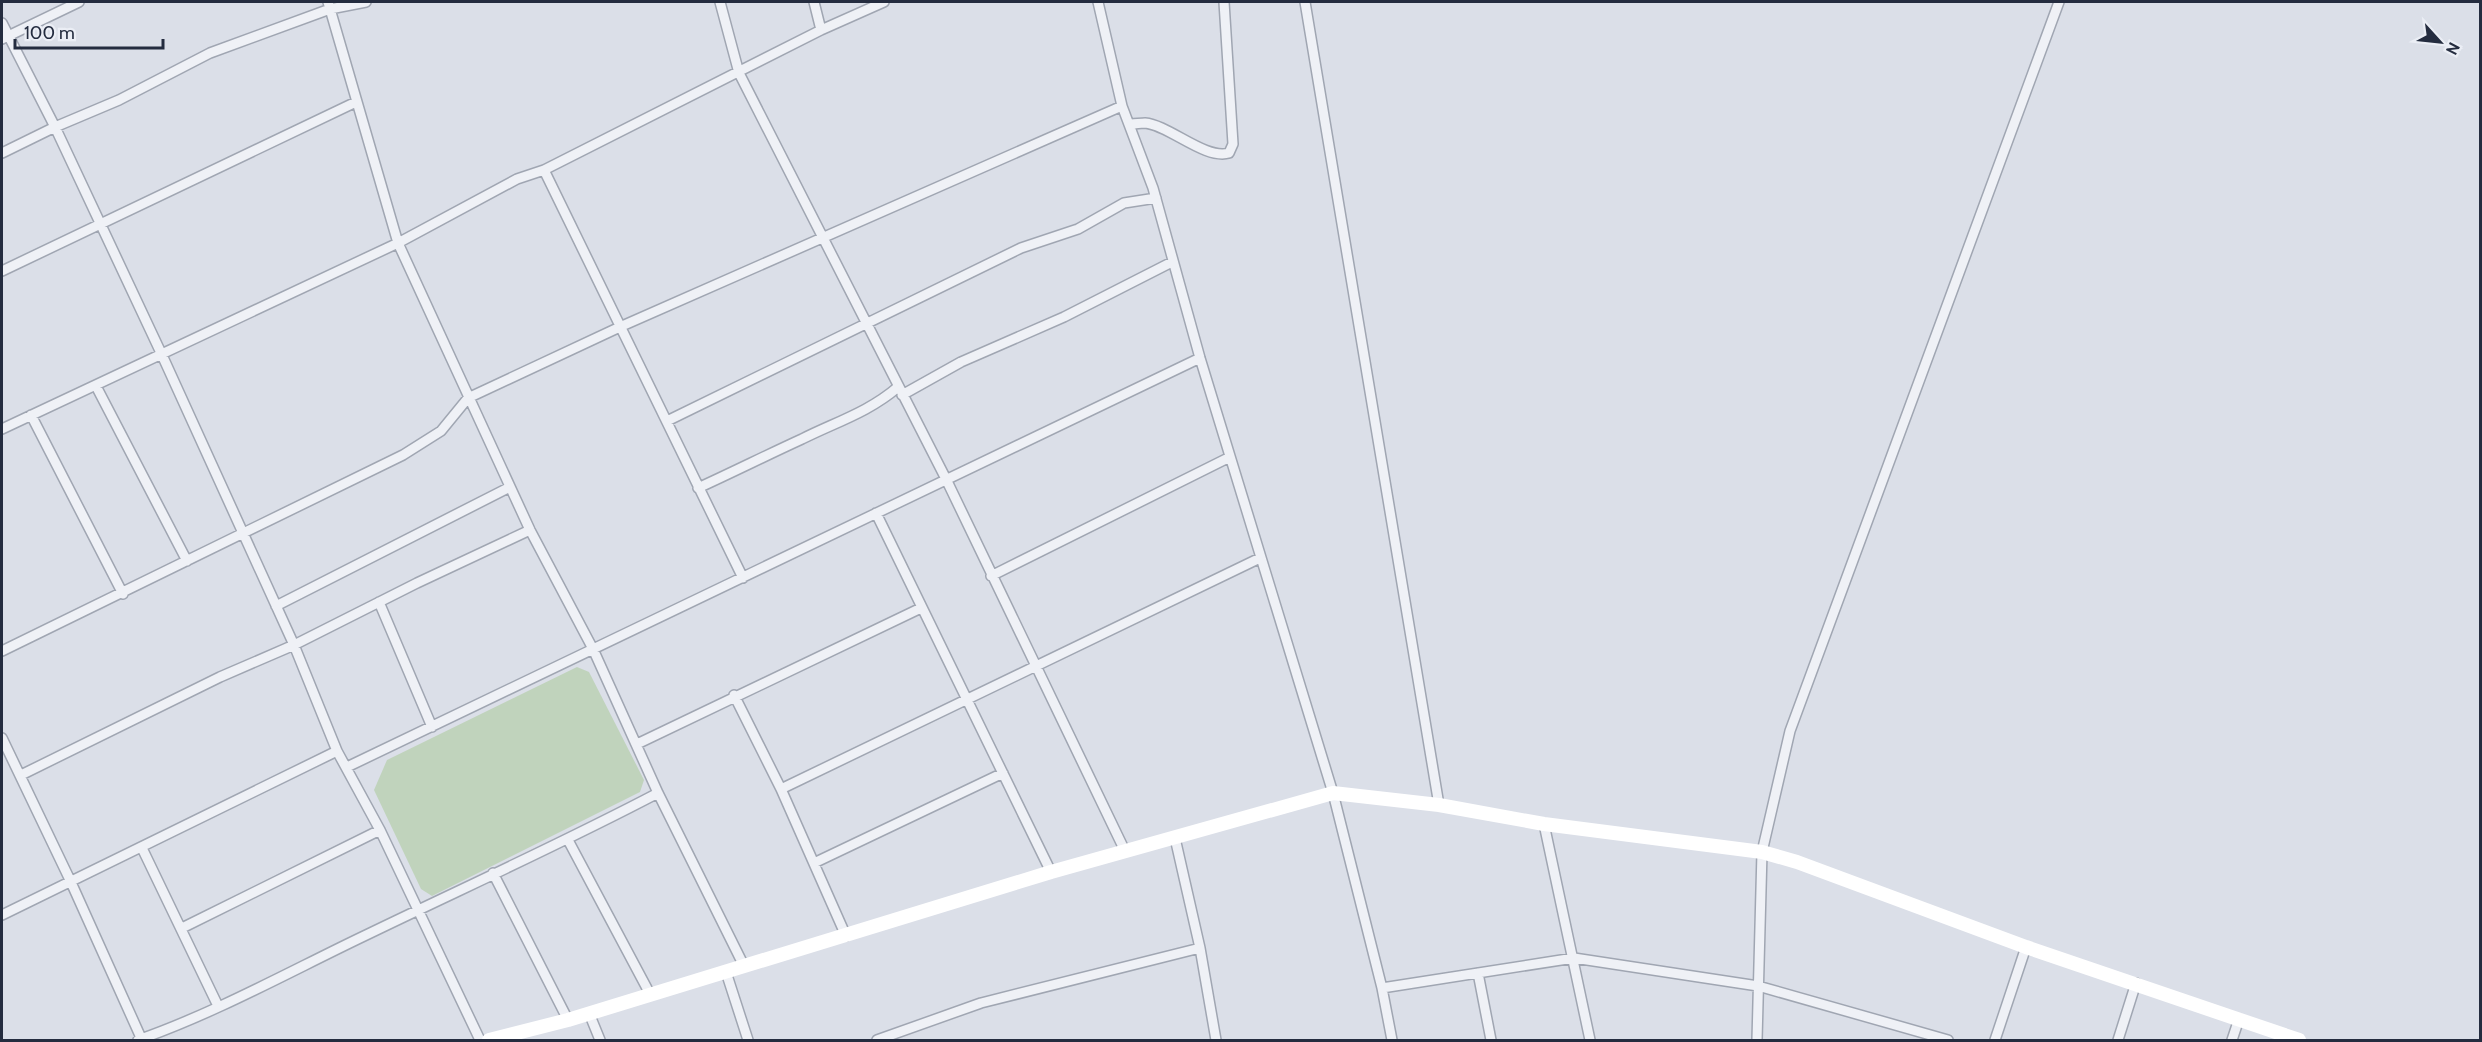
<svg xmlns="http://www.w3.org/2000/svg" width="2482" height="1042" font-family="Cabin,sans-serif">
	<rect width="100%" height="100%" fill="#dbdfe8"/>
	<!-- green -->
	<path fill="#c0d3bc" d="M577 667 589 672 644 780 640 792 432 896 421 889 374 790 387 760Z"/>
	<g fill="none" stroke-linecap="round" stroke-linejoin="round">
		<!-- street casing -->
		<g stroke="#a0a6b2" stroke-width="12">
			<path id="street" d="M328 2 398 243 530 530 593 649 658 793 744 966
				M720 2 739 73 946 479 1125 851
				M814 2 821 30
				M1098 2 1122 106 1153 188 1200 358 1333 793 1382 988 1392 1040
				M1305 2 1439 805
				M2 23 55 127 162 355 294 645 337 751 380 830 480 1040
				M2 39 79 2
				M1131 124C1135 124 1141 123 1145 123 1169 125 1205 160 1229 153L1233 144 1224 2
				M2 153 55 127 119 100 210 53 330 9 366 2
				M544 170 743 578
				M2 271 356 102
				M96 386 187 561
				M902 395 961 362 1064 317 1172 262
				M31 415 123 594
				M667 421 1021 248 1078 229 1124 203 1156 198
				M2 429 398 243 517 179 544 170 821 30 884 2
				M698 488C733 472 767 455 802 439 836 422 869 412 898 387
				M876 513 1051 872
				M991 576 1230 457
				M379 602 432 727
				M276 606 510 487
				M2 651 403 455 441 431 468 398 622 326 1122 106
				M734 695 781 789 846 936
				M2 738 70 880 142 1040
				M637 744 921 608
				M347 767 1200 358
				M21 775 220 677 294 645 417 583 530 530
				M781 789 1260 558
				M1544 824 1590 1040
				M1175 838 1200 948 1216 1040
				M568 840 650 994
				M142 848 218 1006
				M814 863 1003 773
				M493 873 568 1020
				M2 915 337 751
				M182 928 380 830
				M726 972 748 1040
				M1478 973 1491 1040
				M1382 988 1574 958 1758 986 1948 1040
				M589 1013 600 1040
				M138 1040C215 1013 289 972 362 937 461 889 561 844 658 793
				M877 1040 981 1003 1200 948
				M1757 1040 1762 852 1790 731 2059 2
				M1995 1040 2026 947
				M2118 1040 2136 983
				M2232 1040 2239 1019"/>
		</g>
		<!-- street -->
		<use href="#street" stroke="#eff1f6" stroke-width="9"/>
		<!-- secondary -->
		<path stroke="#fff" stroke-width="14" d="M489 1040 568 1020 1051 872 1333 793 1439 805 1544 824 1762 852 1797 862 2026 947 2299 1040"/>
	</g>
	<!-- border -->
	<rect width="2482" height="1042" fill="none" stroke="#242c3f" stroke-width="6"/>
	<!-- north arrow -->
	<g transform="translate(2440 42) rotate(117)" stroke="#ebeef5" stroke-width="4.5" paint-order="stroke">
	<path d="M0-4.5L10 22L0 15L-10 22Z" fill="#242c3f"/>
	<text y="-9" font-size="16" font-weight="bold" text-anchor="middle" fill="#242c3f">N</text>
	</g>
	<!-- scale -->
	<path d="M15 39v9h148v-9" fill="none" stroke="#242c3f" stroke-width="3"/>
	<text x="24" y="39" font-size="18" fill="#242c3f" stroke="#ebeef5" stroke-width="4.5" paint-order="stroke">100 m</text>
</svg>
